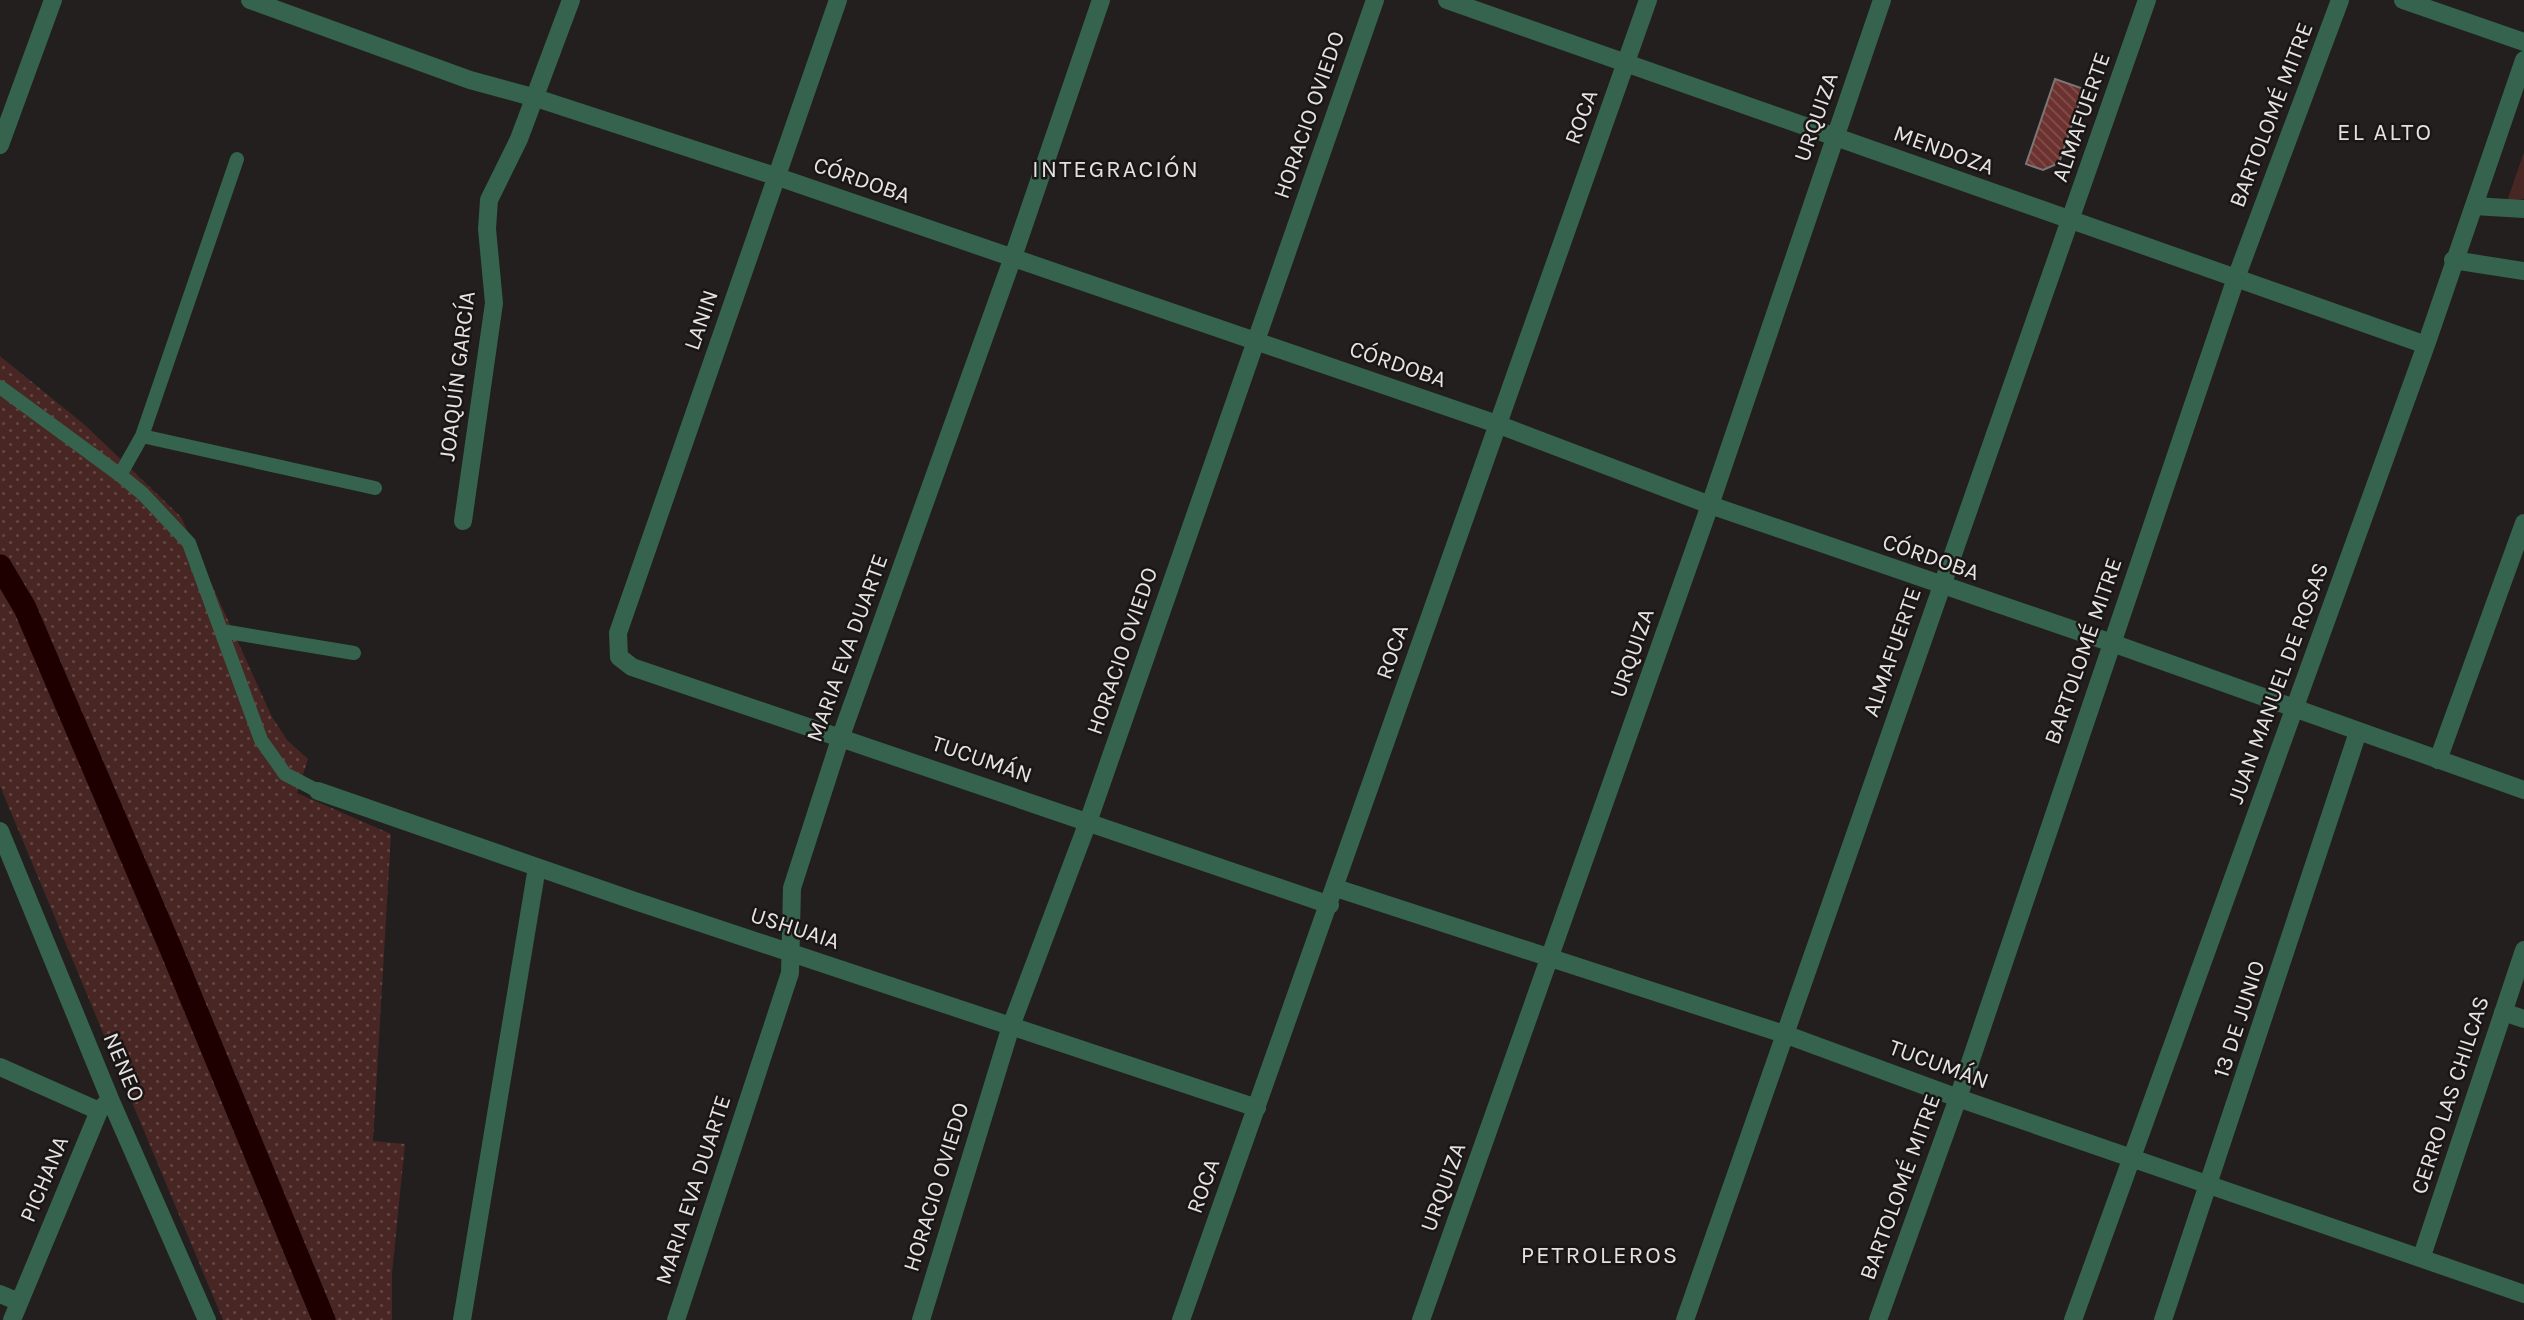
<svg xmlns="http://www.w3.org/2000/svg" width="2524" height="1320" font-family="Karla,sans-serif">
	<defs>
		<pattern id="grass-dots" width="8" height="8" patternUnits="userSpaceOnUse" patternTransform="scale(1.75)"><rect width="8" height="8" fill="#482624"/><path d="M2 2h.1M6 6h.1" fill="none" stroke="#624544" stroke-width="1.8" stroke-linecap="round"/></pattern>
		<pattern id="building-back-hatch" width="6" height="6" patternUnits="userSpaceOnUse" patternTransform="scale(1.75)"><rect width="6" height="6" fill="#6c322f"/><path d="M-1 5l2 2M0 0l6 6M5-1l2 2" fill="none" stroke="#81504d"/></pattern>
	</defs>
	<rect width="100%" height="100%" fill="#221f1e"/>
	<!-- grass -->
	<path fill="url(#grass-dots)" d="M0 356 86 426 181 517 272 717 287 740 308 759 297 793 391 834 373 1141 405 1144 392 1273V1320H223L0 786Z"/>
	<!-- green -->
	<path fill="#482624" d="M2524 152V199L2507 201Z"/>
	<g fill="none" stroke-linecap="round" stroke-linejoin="round">
		<!-- canal -->
		<path stroke="#1e0000" stroke-width="23" d="M0 566 25 608 171 949 324 1320"/>
	</g>
	<!-- building -->
	<path fill="url(#building-back-hatch)" stroke="#7c7777" stroke-width="2" d="M2055 79 2084 89 2059 163 2043 170 2026 164Z"/>
	<g fill="none" stroke-linecap="round" stroke-linejoin="round">
		<!-- lane -->
		<path stroke="#35634d" stroke-width="14" d="M0 387 120 475 143 494 189 543 261 740 285 774 318 791
			M142 436 375 488
			M120 475 142 436 237 159
			M222 631 354 653"/>
		<!-- street -->
		<path stroke="#35634d" stroke-width="18" d="M250 0 470 80 536 98 778 177 1497 424 1710 505 2112 643 2524 790
			M838 0 618 633 619 657 632 667 1330 905
			M1447 0 2426 345
			M2403 0 2524 42
			M0 145 53 0
			M2474 206 2524 209
			M2453 260 2524 271
			M463 521 494 303 487 229 489 200 519 139 571 0
			M2438 760 2524 523
			M318 791 632 900 1257 1108
			M0 831 110 1099 207 1320
			M1336 888 1787 1035 1958 1098 2524 1294
			M2503 1012 2524 1019
			M0 1067 99 1111
			M2422 1256 2524 950
			M0 1294 19 1302
			M12 1320 99 1111 110 1099
			M462 1320 537 867
			M676 1320 790 973 792 888 841 736 1013 257 1101 0
			M921 1320 1011 1026 1088 822 1375 0
			M1181 1320 1648 0
			M1421 1320 1710 505 1882 0
			M1685 1320 2147 0
			M1878 1320 1958 1098 2236 278 2340 0
			M2073 1320 2426 345 2524 60
			M2163 1320 2358 732"/>
	</g>
	<g text-anchor="middle" dominant-baseline="central" stroke-width="5" stroke-linejoin="round" paint-order="stroke">
		<!-- street labels -->
		<g font-size="23" fill="#e6e4e3" stroke="#191615">
			<text transform="translate(1309 115) rotate(-71)">HORACIO OVIEDO</text>
			<text transform="translate(2271 115) rotate(-69)">BARTOLOMÉ MITRE</text>
			<text transform="translate(1581 117) rotate(-70)">ROCA</text>
			<text transform="translate(1816 117) rotate(-71)">URQUIZA</text>
			<text transform="translate(2081 117) rotate(-71)">ALMAFUERTE</text>
			<text transform="translate(1944 150) rotate(20)">MENDOZA</text>
			<text transform="translate(862 180) rotate(19)">CÓRDOBA</text>
			<text transform="translate(701 320) rotate(-71)">LANIN</text>
			<text transform="translate(1398 364) rotate(19)">CÓRDOBA</text>
			<text transform="translate(457 376) rotate(-83)">JOAQUÍN GARCÍA</text>
			<text transform="translate(1931 557) rotate(19)">CÓRDOBA</text>
			<text transform="translate(847 648) rotate(-70)">MARIA EVA DUARTE</text>
			<text transform="translate(1122 651) rotate(-71)">HORACIO OVIEDO</text>
			<text transform="translate(2083 651) rotate(-71)">BARTOLOMÉ MITRE</text>
			<text transform="translate(1392 652) rotate(-71)">ROCA</text>
			<text transform="translate(1892 652) rotate(-71)">ALMAFUERTE</text>
			<text transform="translate(1632 653) rotate(-71)">URQUIZA</text>
			<text transform="translate(2278 683) rotate(-70)">JUAN MANUEL DE ROSAS</text>
			<text transform="translate(982 759) rotate(19)">TUCUMÁN</text>
			<text transform="translate(795 928) rotate(18)">USHUAIA</text>
			<text transform="translate(2239 1019) rotate(-72)">13 DE JUNIO</text>
			<text transform="translate(1939 1064) rotate(20)">TUCUMÁN</text>
			<text transform="translate(124 1067) rotate(67)">NENEO</text>
			<text transform="translate(2450 1095) rotate(-72)">CERRO LAS CHILCAS</text>
			<text transform="translate(44 1179) rotate(-67)">PICHANA</text>
			<text transform="translate(1203 1186) rotate(-70)">ROCA</text>
			<text transform="translate(936 1187) rotate(-73)">HORACIO OVIEDO</text>
			<text transform="translate(1443 1187) rotate(-70)">URQUIZA</text>
			<text transform="translate(1900 1187) rotate(-70)">BARTOLOMÉ MITRE</text>
			<text transform="translate(693 1190) rotate(-72)">MARIA EVA DUARTE</text>
		</g>
		<!-- neighbourhood labels -->
		<g font-size="24" letter-spacing="2" fill="#e5e0df" stroke="#191615">
			<text x="2385" y="132">EL ALTO</text>
			<text x="1116" y="169">INTEGRACIÓN</text>
			<text x="1600" y="1255">PETROLEROS</text>
		</g>
	</g>
</svg>
